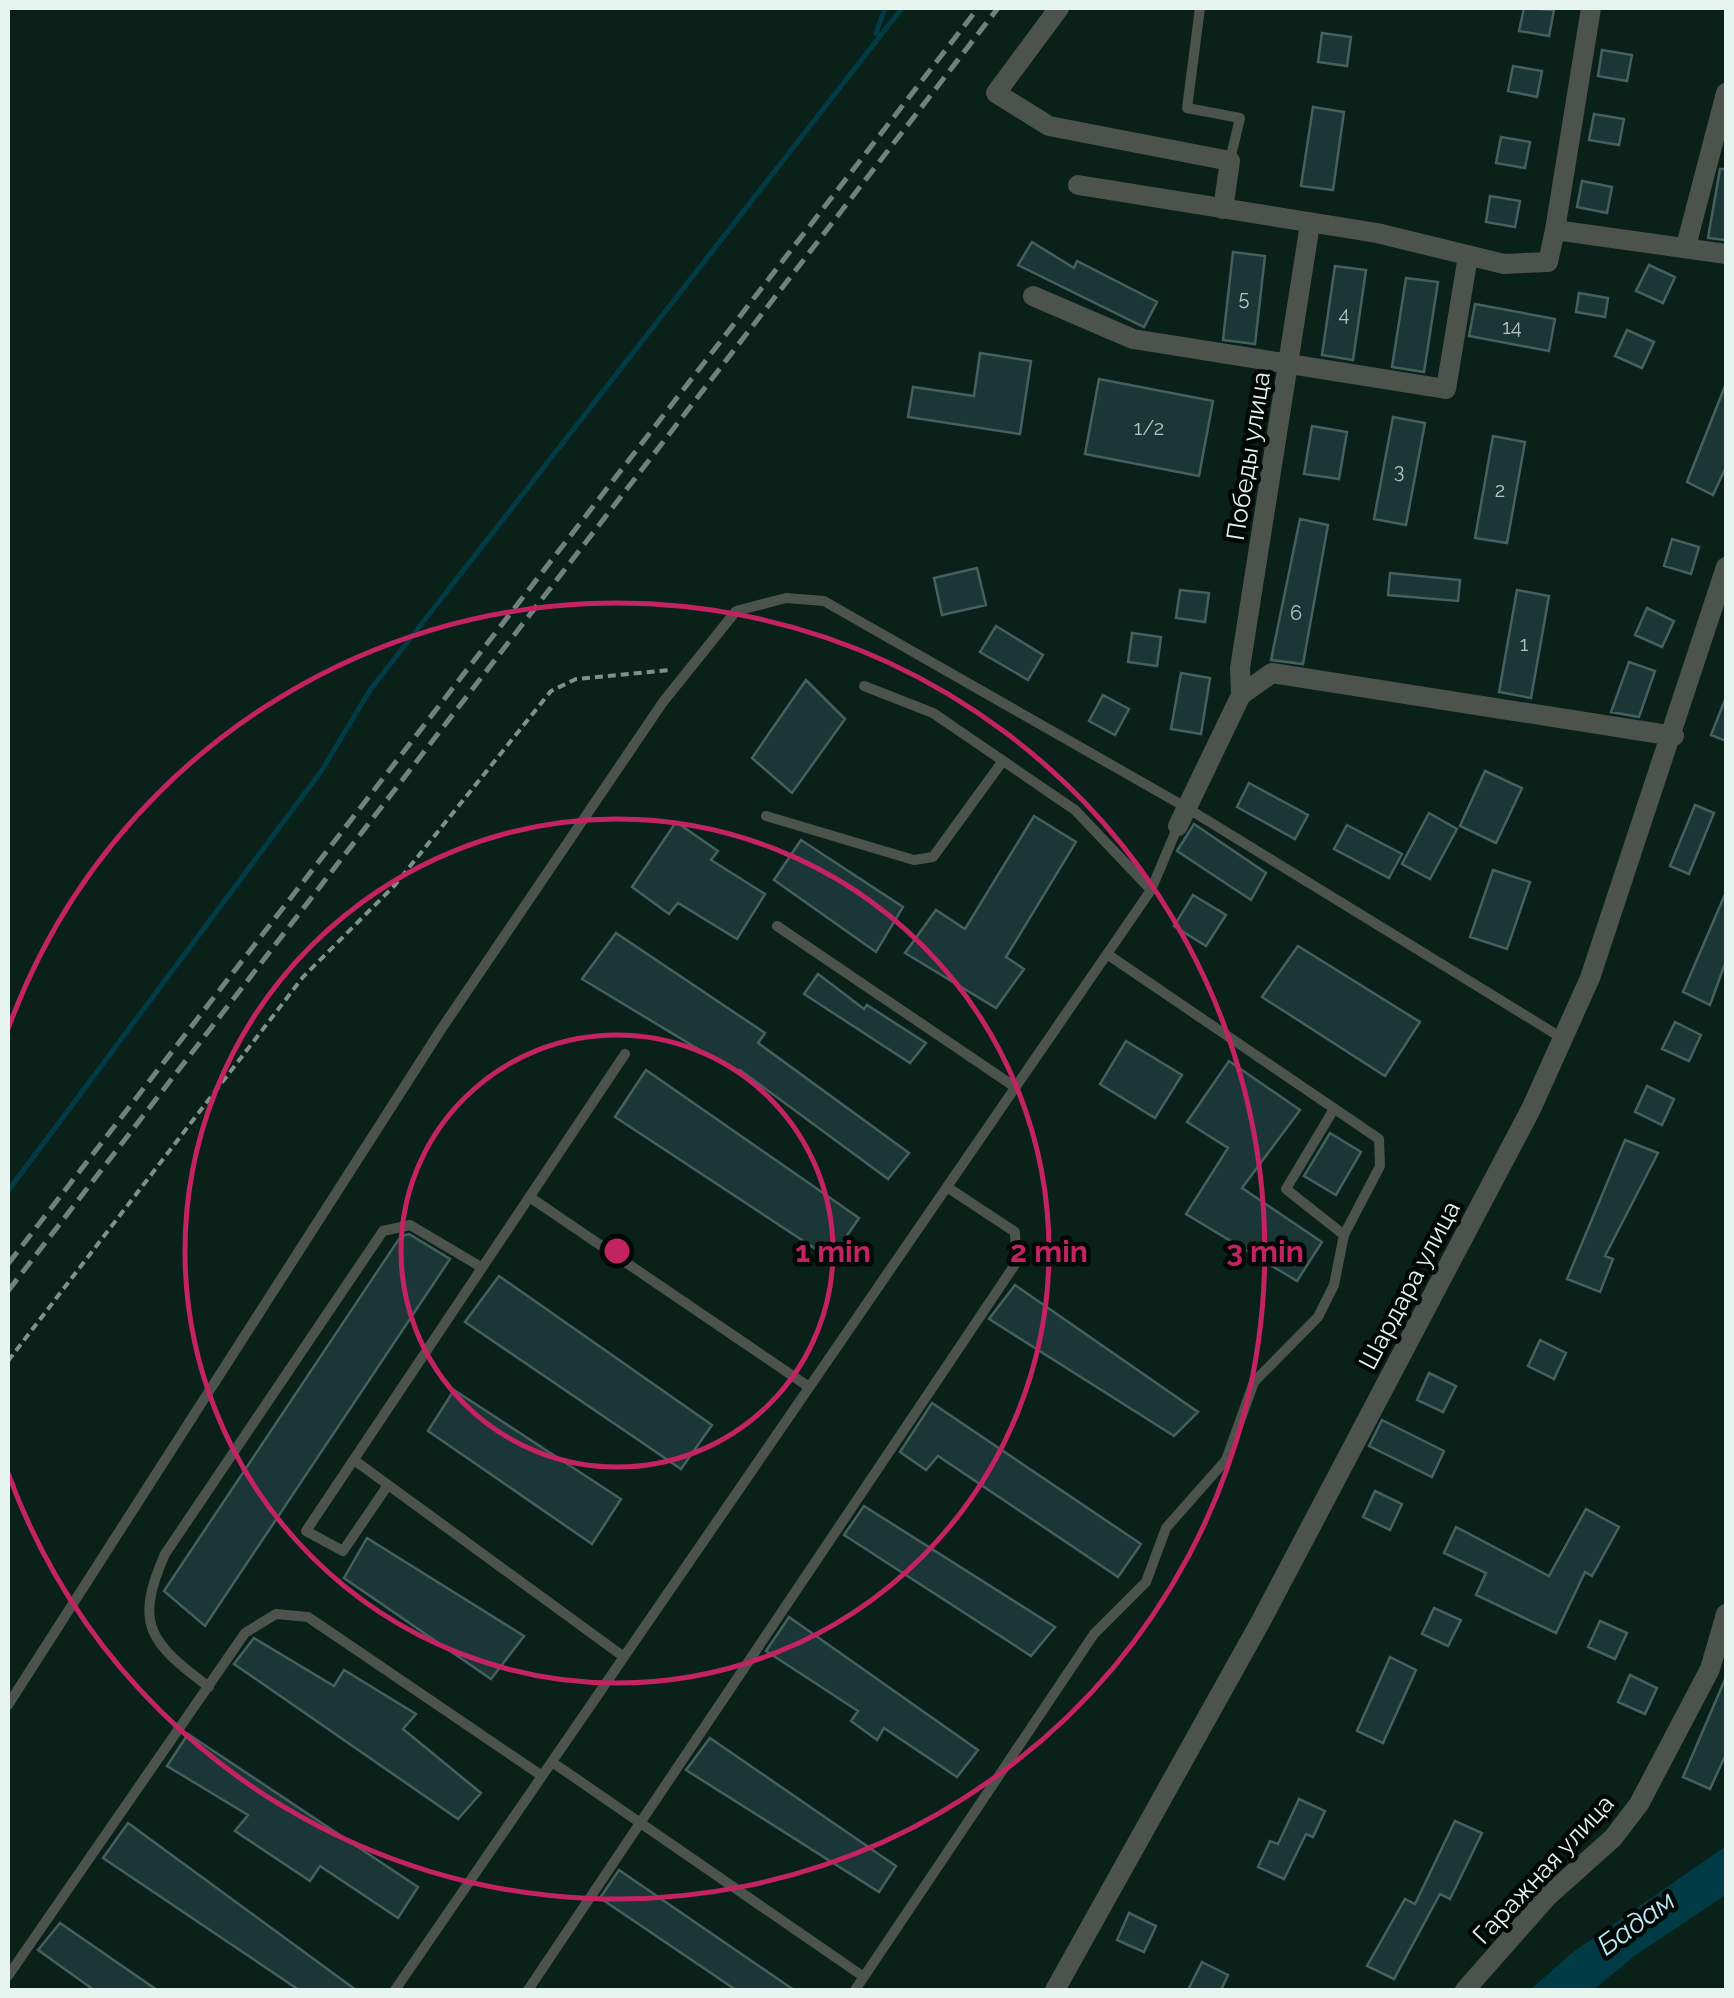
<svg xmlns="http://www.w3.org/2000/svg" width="1734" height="1998" font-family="Raleway,sans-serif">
	<rect width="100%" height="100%" fill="#092119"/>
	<!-- water -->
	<path fill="#013b46" d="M1726 1846V1895L1637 1954 1593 1990H1530L1572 1953Z"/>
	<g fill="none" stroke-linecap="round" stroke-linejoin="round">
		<!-- stream -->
		<path stroke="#013b46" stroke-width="5" d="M876 33 885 8
			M8 1191 322 770 370 690 902 8"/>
	</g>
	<!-- building -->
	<path fill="#1a3635" stroke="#44605f" stroke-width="2.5" d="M1524 8 1554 10 1549 36 1519 31Z
		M1322 33 1351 37 1347 66 1318 62Z
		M1602 50 1632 55 1627 81 1598 76Z
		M1513 66 1542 71 1537 97 1508 91Z
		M1313 107 1344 112 1333 190 1301 186Z
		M1594 114 1624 119 1619 145 1589 140Z
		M1501 137 1530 142 1525 168 1496 163Z
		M1720 169H1726V240L1708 238Z
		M1582 181 1612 187 1607 213 1577 207Z
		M1490 196 1520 201 1515 227 1486 222Z
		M1032 242 1074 268 1077 261 1157 302 1144 327 1018 265Z
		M1233 252 1265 256 1255 344 1223 340Z
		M1649 265 1675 277 1663 303 1636 291Z
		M1335 266 1366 270 1353 360 1322 355Z
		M1406 278 1438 282 1424 372 1392 367Z
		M1579 293 1608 298 1605 317 1576 312Z
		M1475 304 1555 319 1549 351 1469 336Z
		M1627 330 1654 342 1642 368 1615 356Z
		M980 353 1031 361 1020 434 908 417 913 387 974 396Z
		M1099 379 1213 401 1199 476 1085 454Z
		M1725 386 1726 467 1713 495 1687 482Z
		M1393 417 1425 423 1406 525 1374 519Z
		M1312 426 1347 432 1339 479 1304 474Z
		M1493 436 1525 442 1507 543 1475 538Z
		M1300 519 1328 525 1303 664 1271 660Z
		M1672 539 1699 547 1691 574 1664 566Z
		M977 568 986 605 942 615 934 578Z
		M1390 573 1460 580 1458 601 1388 595Z
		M1180 590 1209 593 1205 622 1176 618Z
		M1517 590 1549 596 1531 698 1499 692Z
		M1647 608 1674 621 1662 647 1635 635Z
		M996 626 1043 655 1028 680 980 652Z
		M1132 633 1161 637 1157 666 1128 662Z
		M1629 662 1655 671 1639 717 1611 712Z
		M1181 673 1210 678 1201 734 1171 729Z
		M806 680 845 719 792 793 752 758Z
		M1103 695 1129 709 1115 735 1089 721Z
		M1726 697V741L1711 735Z
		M1485 771 1522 788 1496 843 1460 826Z
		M1249 783 1308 815 1295 839 1237 807Z
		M1695 805 1714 813 1689 874 1670 866Z
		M1429 813 1457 829 1430 879 1402 864Z
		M1034 816 1076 842 1006 957 1024 969 996 1008 905 953 936 910 965 929Z
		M676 822 718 851 711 860 765 894 737 939 678 903 669 914 632 887Z
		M1194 824 1266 873 1251 900 1177 851Z
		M1347 825 1402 854 1389 878 1334 849Z
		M801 840 903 907 876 952 774 880Z
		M1493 870 1530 882 1507 949 1470 937Z
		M1726 892V961L1710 1005 1683 992Z
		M1193 895 1226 915 1206 946 1174 926Z
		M616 933 765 1033 758 1043 909 1153 888 1179 740 1070 738 1073 582 979Z
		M1298 946 1420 1022 1385 1076 1262 997Z
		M818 974 864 1009 867 1005 926 1043 910 1063 804 994Z
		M1675 1022 1701 1035 1689 1061 1662 1049Z
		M1126 1041 1182 1075 1155 1118 1100 1084Z
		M1229 1061 1300 1110 1242 1188 1322 1242 1297 1281 1186 1214 1228 1148 1187 1122Z
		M646 1070 859 1218 831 1259 615 1117Z
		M1647 1086 1674 1099 1662 1125 1635 1112Z
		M1330 1133 1361 1152 1336 1195 1304 1176Z
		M1625 1140 1658 1153 1605 1256 1613 1259 1600 1292 1567 1279Z
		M409 1234 450 1259 205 1626 164 1591 401 1236Z
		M499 1276 712 1425 681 1469 465 1322Z
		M1015 1285 1198 1412 1174 1436 989 1319Z
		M1540 1340 1566 1353 1554 1379 1528 1366Z
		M1429 1373 1456 1386 1443 1412 1417 1400Z
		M454 1390 621 1499 592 1544 428 1431Z
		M932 1403 1141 1544 1118 1577 938 1456 926 1470 900 1452Z
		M1382 1420 1444 1451 1432 1477 1369 1446Z
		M1375 1491 1402 1504 1390 1530 1363 1517Z
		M864 1506 1055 1627 1031 1656 844 1535Z
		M1586 1509 1619 1527 1592 1576 1585 1572 1556 1633 1476 1595 1486 1573 1444 1553 1456 1527 1549 1576Z
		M367 1538 524 1636 491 1679 344 1578Z
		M1434 1608 1461 1620 1448 1646 1422 1634Z
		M789 1617 978 1750 957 1777 884 1728 877 1740 851 1721 858 1711 766 1651Z
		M1600 1621 1627 1633 1615 1659 1588 1647Z
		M254 1638 334 1686 344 1670 416 1714 403 1729 481 1793 458 1819 234 1664Z
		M1390 1657 1416 1670 1383 1743 1357 1731Z
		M1630 1675 1657 1688 1645 1714 1618 1702Z
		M1726 1677V1754L1710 1789 1683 1777Z
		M188 1734 418 1887 398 1918 320 1866 310 1881 235 1831 248 1815 167 1766Z
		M710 1738 896 1866 879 1892 686 1770Z
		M1299 1799 1325 1811 1313 1837 1306 1834 1284 1879 1258 1867 1270 1841 1278 1844Z
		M1455 1821 1482 1833 1450 1899 1440 1894 1394 1979 1367 1966 1405 1899 1415 1904Z
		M128 1823 356 1990H299L103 1858Z
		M619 1870 794 1990H736L600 1898Z
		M1129 1913 1156 1926 1144 1952 1117 1940Z
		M60 1923 157 1990H94L38 1950Z
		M1202 1962 1228 1975 1221 1990H1188Z"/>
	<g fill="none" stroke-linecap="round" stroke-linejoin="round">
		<!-- path -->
		<path stroke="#7e918b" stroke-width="4" stroke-dasharray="8 5" stroke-linecap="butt" d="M8 1361 303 977 395 885 551 691 576 679 669 670"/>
		<!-- service -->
		<path stroke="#4b534c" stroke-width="10" d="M1200 8 1187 108 1240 118 1230 160
			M864 686 933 713 1075 810 1151 890
			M766 816 914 860 933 857 1002 762
			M777 926 1015 1087
			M1334 1109 1286 1189 1344 1235
			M531 1198 809 1387
			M354 1460 624 1657
			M388 1485 343 1551 306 1531 625 1054
			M209 1687C151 1643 133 1626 165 1554L383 1231 410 1225 481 1267
			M8 1705 440 1031 663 702 736 611 786 598 824 601 1187 808 1562 1038
			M552 1762 864 1977
			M8 1976 245 1633 276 1614 308 1617 542 1776
			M395 1990 1151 890 1178 826
			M528 1990 1016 1263 1015 1232 947 1187
			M855 1990 1094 1634 1146 1582 1166 1528 1226 1460 1254 1382 1318 1317 1334 1285 1344 1235 1380 1166 1379 1139 1107 954"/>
		<!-- minor -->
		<path stroke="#4b534c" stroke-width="20" d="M1059 8 996 93 1049 126 1230 161 1223 209
			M1591 8 1555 230 1726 254
			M1078 185 1377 233 1504 264 1548 262 1555 230
			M1686 246 1726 93
			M1033 296 1133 339 1446 389 1468 256
			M1241 695 1240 668 1310 224
			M1178 826 1241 695 1272 673 1674 736
			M1055 1990 1261 1621 1531 1109 1590 978 1726 567
			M1465 1990 1548 1896 1613 1838 1639 1804 1710 1669 1726 1614"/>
		<!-- rail -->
		<path stroke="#6f837c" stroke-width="5" stroke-dasharray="15 8" stroke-linecap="butt" d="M8 1264 978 8
			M8 1291 998 8"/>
	</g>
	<!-- distance rings -->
	<g fill="none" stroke="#c42362" stroke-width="5">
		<circle cx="617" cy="1251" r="216"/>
		<circle cx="617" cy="1251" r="432"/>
		<path d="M8 1029A648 648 0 1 1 8 1473"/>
	</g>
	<g text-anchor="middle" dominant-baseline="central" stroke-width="9" stroke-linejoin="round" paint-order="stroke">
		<!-- number labels -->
		<g font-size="20" fill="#b4c5c1">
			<text x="1244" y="298">5</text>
			<text x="1344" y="314">4</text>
			<text x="1512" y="327">14</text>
			<text x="1149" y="428">1/2</text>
			<text x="1399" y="471">3</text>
			<text x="1500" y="490">2</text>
			<text x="1296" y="613">6</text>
			<text x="1524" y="644">1</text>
		</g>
		<!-- street labels -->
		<g font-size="25" fill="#e7f5f0" stroke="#020806">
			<text transform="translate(1248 456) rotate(-81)">Победы улица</text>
			<text transform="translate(1409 1285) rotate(-62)">Шардара улица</text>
			<text transform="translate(1543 1869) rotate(-47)">Гаражная улица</text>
		</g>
		<!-- water labels -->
		<g font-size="28" font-style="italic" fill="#bceaf6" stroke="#020806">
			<text transform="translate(1636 1923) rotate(-36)">Бадам</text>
		</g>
	</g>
	<circle cx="617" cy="1251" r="15" fill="#c42362" stroke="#020806" stroke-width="5"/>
	<g font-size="30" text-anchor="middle" font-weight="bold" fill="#c42362" stroke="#020806" stroke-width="9" stroke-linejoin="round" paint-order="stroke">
		<text x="833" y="1262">1 min</text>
		<text x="1049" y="1262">2 min</text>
		<text x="1265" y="1262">3 min</text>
	</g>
	<!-- border -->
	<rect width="1734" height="1998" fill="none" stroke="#e7f5f0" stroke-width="20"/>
</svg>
